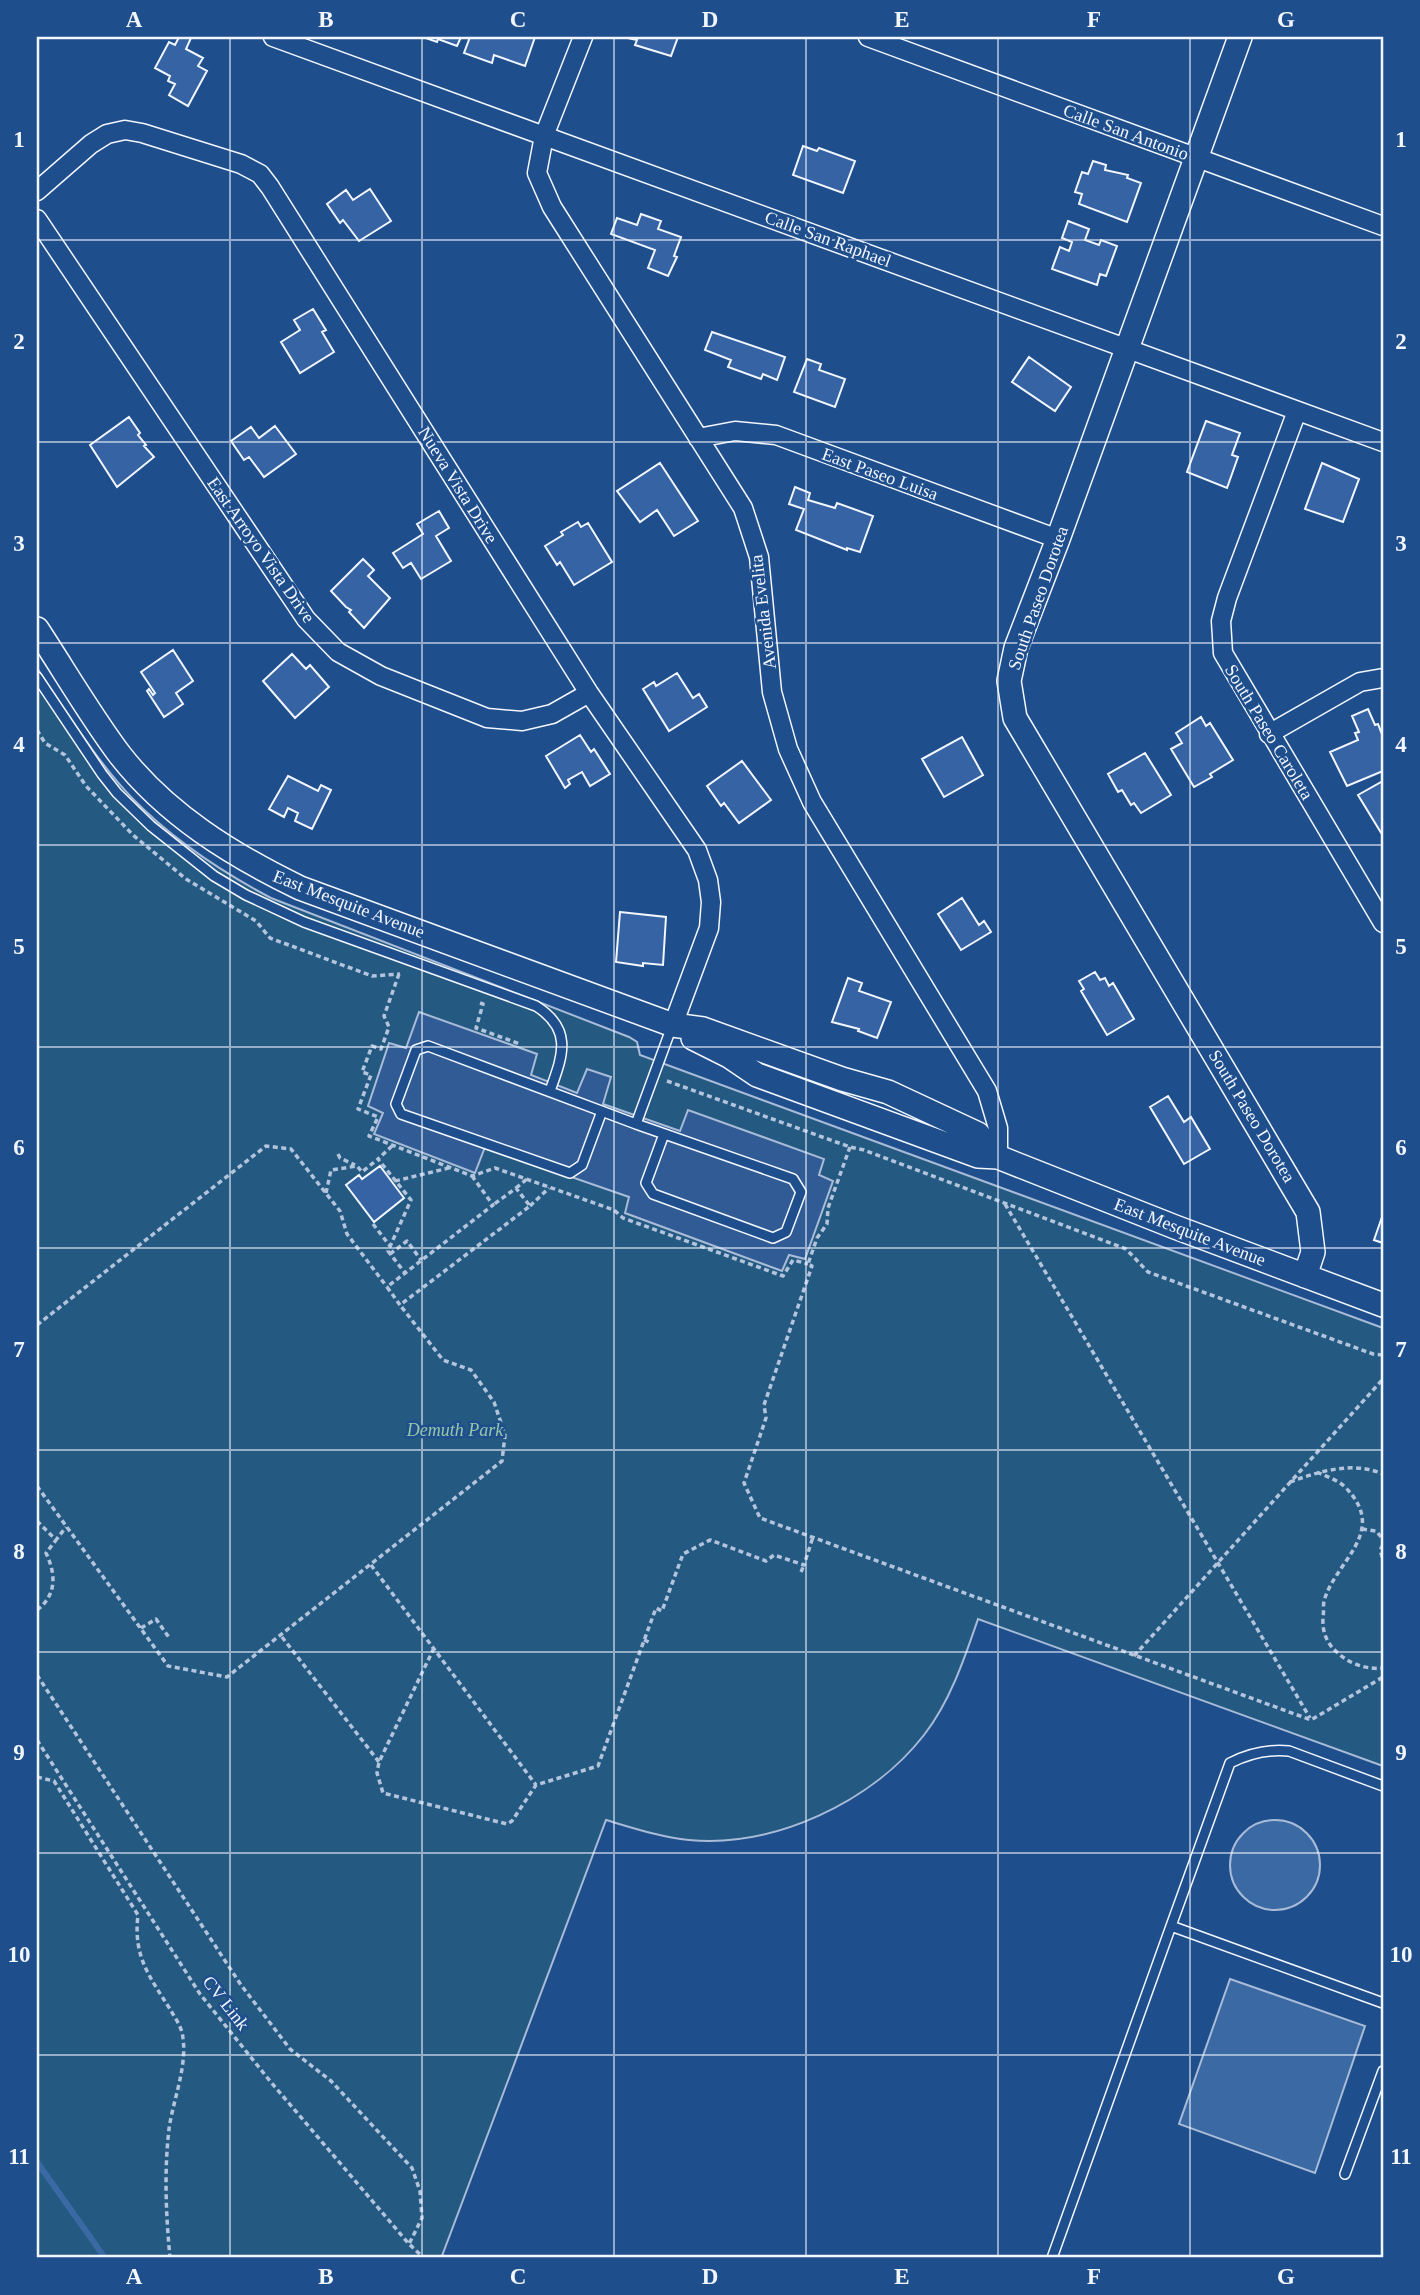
<svg xmlns="http://www.w3.org/2000/svg" width="1420" height="2295" font-family="'Times New Roman',serif">
	<rect width="100%" height="100%" fill="#1f4e8c"/>
	<!-- green -->
	<path fill="#245a82" stroke="#a8bbd7" stroke-width="2" d="M37 668C67 712 95 759 132 798 173 840 220 871 271 898L629 1037 637 1042 640 1055 1383 1328V1766L978 1619C965 1657 950 1702 924 1735 872 1802 774 1848 689 1840 660 1837 633 1828 606 1820L442 2256 443 2258H37Z"/>
	<!-- parking -->
	<path fill="#305b95" stroke="#a8bbd7" stroke-width="2" d="M419 1012 537 1054 531 1075 577 1093 587 1069 611 1077 603 1104 680 1131 688 1110 824 1159 819 1175 833 1181 805 1259 789 1255 782 1271 625 1213 629 1197 485 1147 475 1173 374 1134 383 1113 368 1106 389 1043 406 1048Z"/>
	<!-- water -->
	<path fill="#3b69a3" stroke="#a8bbd7" stroke-width="2" d="M1230 1865a45 45 0 1 1 90 0a45 45 0 1 1-90 0Z
		M1230 1979 1365 2026 1315 2173 1179 2124Z"/>
	<g fill="none" stroke-linecap="round" stroke-linejoin="round">
		<!-- stream -->
		<path stroke="#3b69a3" stroke-width="6" d="M37 2162 105 2258"/>
	</g>
	<!-- building -->
	<path fill="#3563a3" stroke="#f2f6ff" stroke-width="2" d="M179 37 191 38 186 49 203 58 198 66 207 71 188 106 169 95 175 84 168 81 170 76 155 68 169 42 175 45Z
		M423 37H461L457 46 438 39 437 42Z
		M470 37H535L525 66 494 55 492 63 464 53Z
		M623 37H678L671 56 635 45 637 40Z
		M803 146 817 151 819 148 855 161 843 193 793 175Z
		M1093 161 1106 165 1105 170 1128 175 1127 178 1141 183 1127 222 1079 204 1082 194 1075 192 1082 172 1088 174Z
		M370 189 391 221 359 241 343 220 340 223 327 204 346 190 353 200Z
		M641 214 661 221 658 229 681 237 674 256 677 257 668 276 648 268 655 250 611 234 617 218 637 225Z
		M1068 221 1089 229 1085 240 1099 245 1101 240 1117 246 1106 276 1100 274 1097 285 1052 269 1060 247 1069 251 1072 242 1062 238Z
		M313 309 326 330 322 332 334 352 300 373 281 342 300 330 294 320Z
		M712 332 785 357 777 380 763 374 761 379 728 367 731 360 705 350Z
		M1029 357 1071 387 1055 411 1012 382Z
		M807 359 821 364 819 370 845 379 835 407 794 392Z
		M129 417 140 433 138 435 146 445 144 446 154 457 117 487 90 445Z
		M1206 421 1240 433 1232 455 1238 457 1227 488 1187 472Z
		M275 426 296 454 264 477 249 457 244 460 231 441 251 427 259 438Z
		M660 463 698 521 674 536 657 510 640 522 617 491Z
		M1322 463 1359 479 1343 522 1305 509Z
		M795 487 810 493 808 500 835 508 837 503 873 516 860 552 847 548V550L796 530 804 509 789 504Z
		M439 511 449 528 436 536 451 561 421 579 411 563 403 568 393 553 423 534 417 524Z
		M578 522 581 527 588 523 612 562 574 585 560 562 557 565 545 546 563 535 561 532Z
		M363 559 374 570 368 576 390 598 364 628 349 612 351 610 346 607 331 591Z
		M173 650 193 681 176 693 183 704 164 717 147 691 149 689 153 695 155 693 141 672Z
		M292 654 306 669 310 665 329 687 295 718 263 681Z
		M677 673 693 698 699 694 707 707 669 731 643 689 654 682 656 686Z
		M1368 709 1375 725 1378 724 1383 737V771L1347 786 1330 752 1358 740 1355 733 1359 732 1352 716Z
		M1201 717 1206 726 1210 723 1233 760 1210 774 1212 777 1194 787 1171 749 1182 743 1176 733Z
		M580 735 591 752 594 749 610 774 590 786 582 772 568 780 570 784 565 788 546 756Z
		M962 737 983 775 944 797 922 759Z
		M1145 753 1171 795 1141 813 1134 803 1131 805 1122 790 1118 792 1108 774Z
		M742 761 771 800 739 823 724 803 721 806 707 786Z
		M288 776 318 791 321 785 331 790 312 829 295 821 298 813 288 808 284 817 269 809Z
		M1383 781V836L1358 795Z
		M962 898 979 925 984 921 991 932 961 950 938 914Z
		M620 912 666 917 663 965 643 963V966L616 962Z
		M1095 972 1100 980 1105 978 1109 986 1113 983 1134 1019 1107 1035 1081 991 1084 989 1079 981Z
		M848 978 862 983 859 991 891 1002 877 1038 858 1031 859 1029 832 1022Z
		M1168 1096 1184 1122 1191 1117 1210 1149 1184 1164 1150 1107Z
		M380 1166 404 1198 374 1222 346 1185 359 1175 362 1179Z
		M1383 1214V1243L1374 1240Z"/>
	<g fill="none" stroke-linecap="round" stroke-linejoin="round">
		<!-- service casing -->
		<g stroke="#f2f6ff" stroke-width="12">
			<path id="service" d="M37 677 102 774 117 793 151 826 214 876 246 895 304 922 536 1006C574 1030 562 1057 550 1091
				M602 1111 582 1165 570 1173 401 1114 396 1104 416 1050 428 1046 636 1124 672 1026
				M636 1124 793 1179 801 1192 786 1232 773 1238 653 1194 646 1183 664 1134
				M1383 1786 1289 1751C1269 1749 1248 1754 1230 1763L1171 1926 1383 2003
				M1345 2174 1383 2071
				M1052 2258 1171 1926"/>
		</g>
		<!-- minor casing -->
		<g stroke="#f2f6ff" stroke-width="21">
			<path id="minor" d="M273 37 1383 442
				M583 37 544 136 537 173 552 207 743 508 759 557 772 692 788 749 812 802 987 1091 998 1128V1157
				M868 37 1383 226
				M37 191 91 144 107 134 125 130 142 133 241 164 260 174 270 187 589 693 697 850 708 880 711 902 709 928 673 1025
				M37 219 306 619 338 652 381 676 487 718 522 721 552 714 589 693
				M1297 411 1227 598 1221 621 1223 653 1383 923
				M698 438 735 431 776 435 1058 539
				M1269 734 1360 682 1383 678"/>
		</g>
		<!-- tertiary casing -->
		<g stroke="#f2f6ff" stroke-width="26">
			<path id="tertiary" d="M1240 37 1058 539 1016 648 1009 681 1015 718 1308 1212 1313 1252 1305 1276
				M37 629C64 670 90 715 120 755 167 815 232 855 300 888L673 1025 703 1029 842 1079 888 1092 978 1134 998 1157
				M693 1038 729 1056 757 1075 978 1156 998 1157 1175 1227 1383 1305"/>
		</g>
		<!-- path -->
		<path stroke="#b3c4dc" stroke-width="3.5" stroke-dasharray="5 3.5" stroke-linecap="butt" d="M37 730 45 743 65 755 86 786 133 835 186 879 256 921 270 938 372 976 400 974
			M399 974 384 1016 389 1027 381 1049 372 1046 362 1072 371 1075 358 1109 378 1117 369 1136 472 1176 495 1168 614 1210 623 1218 783 1276 793 1260 808 1264
			M480 1003 483 1004 476 1028 520 1044
			M667 1081 850 1147 864 1150 1126 1249 1148 1272 1373 1354 1383 1355
			M392 1146 378 1159 411 1200 388 1251 405 1273
			M850 1147 828 1208 827 1224 817 1238 808 1264 812 1266 764 1405 766 1418 744 1483 760 1518 1311 1720 1383 1677
			M338 1154 340 1158 355 1165
			M472 1176 493 1205 387 1287 400 1305 530 1206 516 1188 493 1205
			M395 1181 453 1167
			M516 1188 527 1179
			M326 1193 331 1170 357 1166 362 1172 378 1159
			M1005 1204 1310 1718
			M530 1206 549 1188
			M373 1224 390 1246
			M390 1254 407 1241 421 1260
			M37 1325 266 1146 291 1149 340 1211 347 1234 387 1287
			M1317 1472C1325 1476 1338 1480 1345 1487 1390 1532 1335 1561 1324 1601 1323 1606 1324 1612 1323 1617 1322 1633 1327 1644 1339 1654 1350 1664 1368 1670 1383 1668
			M1290 1482C1320 1471 1353 1461 1383 1474
			M37 1486 168 1666 227 1677 502 1461 505 1435 494 1402 471 1370 443 1360 400 1305
			M37 1521 56 1540 66 1527
			M1362 1529 1376 1531 1383 1539
			M1383 1545 1380 1550 1383 1560
			M371 1565 536 1785
			M801 1572 804 1565
			M37 1610C57 1595 56 1574 46 1553L56 1540
			M141 1628 156 1619 170 1639
			M282 1637 379 1762
			M644 1640 651 1643
			M434 1648 379 1762 377 1773 383 1793 507 1824 512 1821 536 1785 598 1766 656 1608 662 1611 683 1554 710 1540 766 1561 774 1555 804 1565 813 1537
			M1134 1656 1383 1379
			M37 1675 241 1985 290 2049 331 2081 412 2168 420 2191 422 2218 409 2244
			M37 1740 200 1994 270 2081 409 2244 424 2258
			M37 1777 54 1781 138 1915C133 1956 149 1976 170 2009 175 2018 182 2027 183 2038 187 2068 173 2100 169 2129 164 2172 166 2215 170 2258"/>
		<!-- service -->
		<use href="#service" stroke="#1f4e8c" stroke-width="9"/>
		<!-- minor -->
		<use href="#minor" stroke="#1f4e8c" stroke-width="18"/>
		<!-- tertiary -->
		<use href="#tertiary" stroke="#1f4e8c" stroke-width="23"/>
	</g>
	<!-- grid -->
	<path fill="none" stroke="#f2f6ff" stroke-width="2" stroke-opacity="0.55" d="M230 37V2258M422 37V2258M614 37V2258M806 37V2258M998 37V2258M1190 37V2258M37 240H1383M37 442H1383M37 643H1383M37 845H1383M37 1047H1383M37 1248H1383M37 1450H1383M37 1652H1383M37 1853H1383M37 2055H1383"/>
	<g text-anchor="middle" dominant-baseline="central" stroke-width="5" stroke-linejoin="round" paint-order="stroke">
		<!-- street labels -->
		<g font-size="18" fill="#f2f6ff" stroke="#1f4e8c">
			<text transform="translate(1126 132) rotate(20)">Calle San Antonio</text>
			<text transform="translate(828 239) rotate(20)">Calle San Raphael</text>
			<text transform="translate(880 474) rotate(20)">East Paseo Luisa</text>
			<text transform="translate(458 485) rotate(58)">Nueva Vista Drive</text>
			<text transform="translate(261 550) rotate(55)">East Arroyo Vista Drive</text>
			<text transform="translate(1038 598) rotate(-71)">South Paseo Dorotea</text>
			<text transform="translate(763 612) rotate(-97)">Avenida Evelita</text>
			<text transform="translate(1269 732) rotate(59)">South Paseo Caroleta</text>
			<text transform="translate(349 904) rotate(21)">East Mesquite Avenue</text>
			<text transform="translate(1252 1116) rotate(59)">South Paseo Dorotea</text>
			<text transform="translate(1190 1232) rotate(21)">East Mesquite Avenue</text>
			<text transform="translate(226 2003) rotate(52)">CV Link</text>
		</g>
		<!-- park labels -->
		<g font-size="18" font-style="italic" fill="#97c8a6" stroke="#1f4e8c">
			<text x="455" y="1430">Demuth Park</text>
		</g>
	</g>
	<!-- border -->
	<rect width="1420" height="2295" fill="none" stroke="#1f4e8c" stroke-width="77"/>
	<rect x="38" y="38" width="1344" height="2218" fill="none" stroke="#f2f6ff" stroke-width="2.5"/>
	<g font-size="23" text-anchor="middle" font-weight="bold" fill="#f2f6ff">
		<text x="134" y="27">A</text>
		<text x="326" y="27">B</text>
		<text x="518" y="27">C</text>
		<text x="710" y="27">D</text>
		<text x="902" y="27">E</text>
		<text x="1094" y="27">F</text>
		<text x="1286" y="27">G</text>
		<text x="19" y="147">1</text>
		<text x="1401" y="147">1</text>
		<text x="19" y="349">2</text>
		<text x="1401" y="349">2</text>
		<text x="19" y="551">3</text>
		<text x="1401" y="551">3</text>
		<text x="19" y="752">4</text>
		<text x="1401" y="752">4</text>
		<text x="19" y="954">5</text>
		<text x="1401" y="954">5</text>
		<text x="19" y="1155">6</text>
		<text x="1401" y="1155">6</text>
		<text x="19" y="1357">7</text>
		<text x="1401" y="1357">7</text>
		<text x="19" y="1559">8</text>
		<text x="1401" y="1559">8</text>
		<text x="19" y="1760">9</text>
		<text x="1401" y="1760">9</text>
		<text x="19" y="1962">10</text>
		<text x="1401" y="1962">10</text>
		<text x="19" y="2164">11</text>
		<text x="1401" y="2164">11</text>
		<text x="134" y="2284">A</text>
		<text x="326" y="2284">B</text>
		<text x="518" y="2284">C</text>
		<text x="710" y="2284">D</text>
		<text x="902" y="2284">E</text>
		<text x="1094" y="2284">F</text>
		<text x="1286" y="2284">G</text>
	</g>
</svg>
